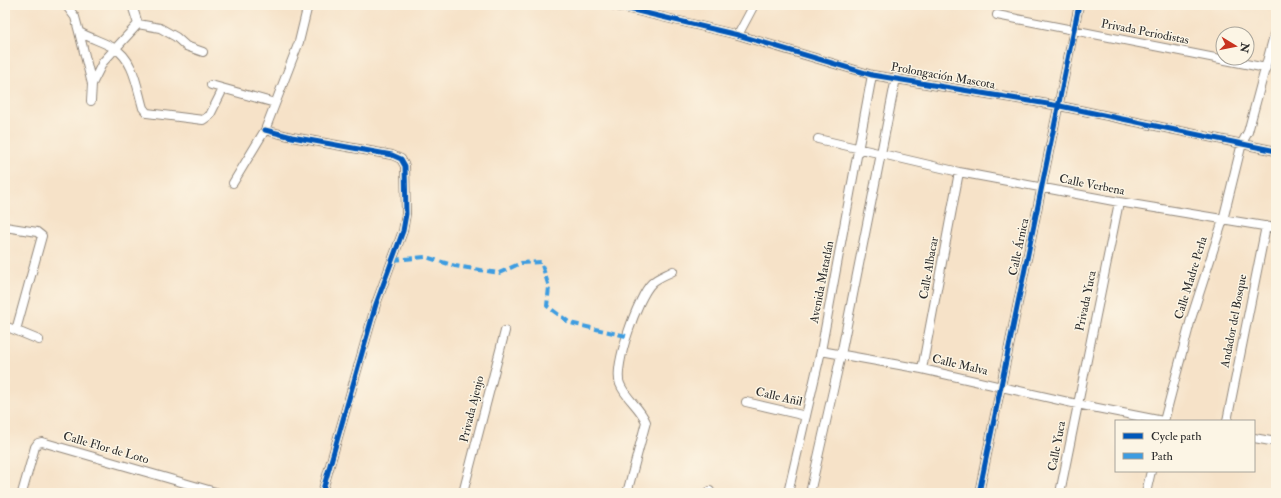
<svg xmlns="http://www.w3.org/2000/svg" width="1281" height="498" font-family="'IM FELL Double Pica',serif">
	<rect width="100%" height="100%" fill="#fcf5e5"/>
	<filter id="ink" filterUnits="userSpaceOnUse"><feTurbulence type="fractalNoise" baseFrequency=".025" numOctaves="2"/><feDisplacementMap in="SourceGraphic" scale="8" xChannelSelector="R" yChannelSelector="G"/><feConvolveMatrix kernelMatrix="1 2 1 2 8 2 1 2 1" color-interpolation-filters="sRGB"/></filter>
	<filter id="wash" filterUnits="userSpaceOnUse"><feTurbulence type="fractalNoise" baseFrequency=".012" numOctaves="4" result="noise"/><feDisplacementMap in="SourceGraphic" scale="16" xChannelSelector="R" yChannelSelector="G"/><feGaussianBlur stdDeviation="0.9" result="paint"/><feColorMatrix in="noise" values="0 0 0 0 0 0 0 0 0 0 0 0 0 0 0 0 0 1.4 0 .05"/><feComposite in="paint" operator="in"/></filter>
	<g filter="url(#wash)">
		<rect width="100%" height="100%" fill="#f6e2c8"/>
	</g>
	<g filter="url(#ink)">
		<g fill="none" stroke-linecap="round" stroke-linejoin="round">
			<!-- minor casing -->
			<g stroke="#90867a" stroke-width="10">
				<path id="minor" d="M66 5 75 17 79 32C90 38 103 42 114 48 134 59 137 88 143 108L147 113 203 120 210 115 223 89
					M132 5 138 24
					M612 5 738 35 872 75 1060 106 1276 151
					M997 15 1266 68
					M79 32 92 84 91 101
					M738 35 754 5
					M92 84 103 62 138 24 160 28 176 37 186 46 203 52
					M211 85 275 103
					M265 130 292 137 392 155 401 159 405 166 406 214 403 231 376 304 322 493
					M818 139 959 172 1119 202 1276 228
					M233 183 265 130 299 42 308 5
					M5 227 37 232 42 236 16 330
					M5 326 39 340
					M821 351 922 369 1077 404 1163 421
					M922 369 959 172
					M746 402 806 416
					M1164 421 1191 319 1223 220 1242 143 1248 132 1276 28
					M1227 421 1266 226
					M1254 438 1276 442
					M22 493 35 447 38 443 42 442 219 493
					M463 493 505 331
					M627 493 646 422C640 407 626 399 620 384 613 367 638 296 652 283 658 277 666 275 673 271
					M709 493 710 491
					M788 493 821 351 872 75
					M810 493 841 355 896 78
					M979 493 1079 5
					M1060 493 1119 202
					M1146 493 1151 471"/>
			</g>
			<!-- minor -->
			<use href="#minor" stroke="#fff" stroke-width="8"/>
			<!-- quiet -->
			<path stroke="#3d9ce1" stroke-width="4" stroke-dasharray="8 4" stroke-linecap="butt" d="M393 260 426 257 455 266 499 273 521 263 541 262 549 287 547 306 570 323 626 336"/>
			<!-- cycleway casing -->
			<g stroke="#fcf5e5" stroke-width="8">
				<path id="cycleway" d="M612 5 738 35 872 75 1060 106 1276 151
					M265 130 292 137 392 155 401 159 405 166 406 214 403 231 376 304 322 493
					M979 493 1079 5"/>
			</g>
			<!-- cycleway -->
			<use href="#cycleway" stroke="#0057b8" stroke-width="5"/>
		</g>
	</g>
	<g text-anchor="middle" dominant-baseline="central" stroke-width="3" stroke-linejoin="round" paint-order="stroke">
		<!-- street labels -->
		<g font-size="12" fill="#2b2b2b" stroke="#fcf5e5">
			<text transform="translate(1145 32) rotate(11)">Privada Periodistas</text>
			<text transform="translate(943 76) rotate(10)">Prolongación Mascota</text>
			<text transform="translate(1092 185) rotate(11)">Calle Verbena</text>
			<text transform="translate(1019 247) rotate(-78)">Calle Árnica</text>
			<text transform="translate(929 268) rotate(-80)">Calle Albacar</text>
			<text transform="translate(1191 278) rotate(-73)">Calle Madre Perla</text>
			<text transform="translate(822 282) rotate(-79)">Avenida Matatlán</text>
			<text transform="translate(1086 301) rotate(-78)">Privada Yuca</text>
			<text transform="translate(1234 321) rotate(-79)">Andador del Bosque</text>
			<text transform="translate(960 365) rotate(13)">Calle Malva</text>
			<text transform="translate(779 397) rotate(13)">Calle Añil</text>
			<text transform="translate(472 409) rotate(-76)">Privada Ajenjo</text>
			<text transform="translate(1057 446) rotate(-79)">Calle Yuca</text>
			<text transform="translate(106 448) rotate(16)">Calle Flor de Loto</text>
		</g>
	</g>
	<!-- margin -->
	<rect width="1281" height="498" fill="none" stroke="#fcf5e5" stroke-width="20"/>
	<!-- legend -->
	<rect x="1115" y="420" width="140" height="52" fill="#fcf5e5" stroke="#a8a49b"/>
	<rect x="1123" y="433" width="20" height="6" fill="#0057b8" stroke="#a8a49b"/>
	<text x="1151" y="440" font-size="12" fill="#2b2b2b">Cycle path</text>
	<rect x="1123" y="453" width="20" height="6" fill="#3d9ce1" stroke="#a8a49b"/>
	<text x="1151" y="460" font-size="12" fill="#2b2b2b">Path</text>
	<!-- north arrow -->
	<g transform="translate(1235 46) rotate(100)"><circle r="19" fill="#fcf5e5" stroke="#a8a49b"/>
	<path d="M0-3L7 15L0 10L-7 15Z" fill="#c8321e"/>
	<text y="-6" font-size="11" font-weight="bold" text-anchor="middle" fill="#2b2b2b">N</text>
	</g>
</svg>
